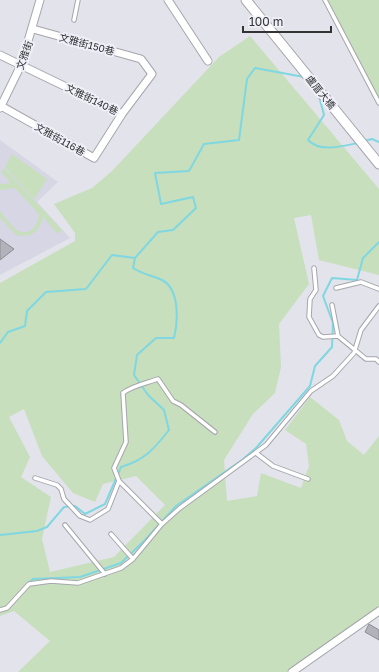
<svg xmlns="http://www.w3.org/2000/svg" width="379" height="672" font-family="'Golos Text','Noto Sans TC',sans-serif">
	<rect width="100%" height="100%" fill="#e3e3eb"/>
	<!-- built -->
	<path fill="#d6d6e4" d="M0 140 58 182 37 202 70 238 0 275Z"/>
	<!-- green -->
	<path fill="#c7dfbd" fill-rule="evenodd" d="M327 0H379V100Z
		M250 36 379 189V275L319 260 311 215 294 218 309 284 279 324 281 367 275 393 253 414 224 460 227 501 257 496 261 473 301 488 309 466 306 444 285 430 310 397 339 420 347 441 364 455 379 436V608L287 672H18L50 641 14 611 0 616V283L75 241V233L54 204 92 188 112 171 219 57ZM24 409 42 456 73 493 95 502 103 484 136 476 165 505 114 557 50 572 42 539 51 497 21 477 30 457 9 417Z
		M12 154 47 179 34 199 5 167Z
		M4 168 62 230 58 234 43 217C39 232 32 238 16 235L0 218V211C8 220 18 239 31 230 37 226 38 220 39 214L15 188 0 190V184L11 183 1 172Z"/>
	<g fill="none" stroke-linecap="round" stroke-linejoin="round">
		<!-- stream -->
		<path stroke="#7fd7e2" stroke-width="2" d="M319 96 324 115 308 140C320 153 343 146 358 143
			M364 141 372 139 379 142
			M0 343 8 332 25 326 27 311 46 292 86 289 112 255 135 258 158 232 173 230 196 208 193 197 161 204 155 173 189 171 204 144 239 140 247 79 255 68 304 77
			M0 535 37 531 47 527 64 507 75 506 85 514 105 504 121 467C145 460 154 449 169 430L164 410 148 395 134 375 137 355 156 338H174C178 322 180 289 162 280 152 275 144 275 133 268L135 258
			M16 596 33 579 80 577 121 563 145 540 176 506 242 460 256 448 310 386 315 366 332 347 333 323 323 296 332 278 357 280 363 258 379 242"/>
	</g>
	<!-- building -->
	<path fill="#b2b3ba" stroke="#8c8c93" d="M0 239 14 249 0 260Z
		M369 624 379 630V640L365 632Z"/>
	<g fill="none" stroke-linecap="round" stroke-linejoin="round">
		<!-- lane casing -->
		<g stroke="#a6a6ad" stroke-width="5.5">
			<path id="lane" d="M325 0 379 103
				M74 20 78 0
				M314 268 316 290 310 299 309 317 319 335 323 337 338 336
				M336 288 361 282 379 289
				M332 305 338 336 366 359H376L379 362
				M256 453 273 466 308 479
				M35 478 57 485 61 489 64 499 80 516 90 520 108 509 119 481
				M162 524 119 481 114 468 126 442 123 393C132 386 147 383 158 379L173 401 181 405 215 432
				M65 525 105 574
				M111 534 133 559
				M0 610 7 608 29 584 51 581 78 583 121 568 133 559 162 524 180 508 266 445 311 391 333 376 354 353 361 330 379 306"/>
		</g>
		<!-- street casing -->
		<g stroke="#a6a6ad" stroke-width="9">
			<path id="street" d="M168 0 208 61
				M0 55 122 114 152 74 141 59 33 29
				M1 106 94 158 122 114
				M0 108 21 65 40 0
				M292 672 379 611"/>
		</g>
		<!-- secondary casing -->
		<g stroke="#a6a6ad" stroke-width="11">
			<path id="secondary" d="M246 0 379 164"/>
		</g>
		<!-- lane -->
		<use href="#lane" stroke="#fff" stroke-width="3.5"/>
		<!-- street -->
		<use href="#street" stroke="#fff" stroke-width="7"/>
		<!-- secondary -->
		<use href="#secondary" stroke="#fff" stroke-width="9"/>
	</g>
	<g text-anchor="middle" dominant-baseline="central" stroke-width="4" stroke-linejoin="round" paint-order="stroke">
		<!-- street labels -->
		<g font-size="10" fill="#333336" stroke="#f0f0f8">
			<text transform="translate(87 44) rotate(15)">文雅街150巷</text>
			<text transform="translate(24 55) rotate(-70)">文雅街</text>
			<text transform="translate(321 92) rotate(51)">盧厝大橋</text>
			<text transform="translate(92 99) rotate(26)">文雅街140巷</text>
			<text transform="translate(60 139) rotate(29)">文雅街116巷</text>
		</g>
	</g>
	<!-- scale -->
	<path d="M243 26v6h88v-6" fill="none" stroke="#333336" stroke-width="2"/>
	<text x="249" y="26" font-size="12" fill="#333336" stroke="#f0f0f8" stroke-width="3" paint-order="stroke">100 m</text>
</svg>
